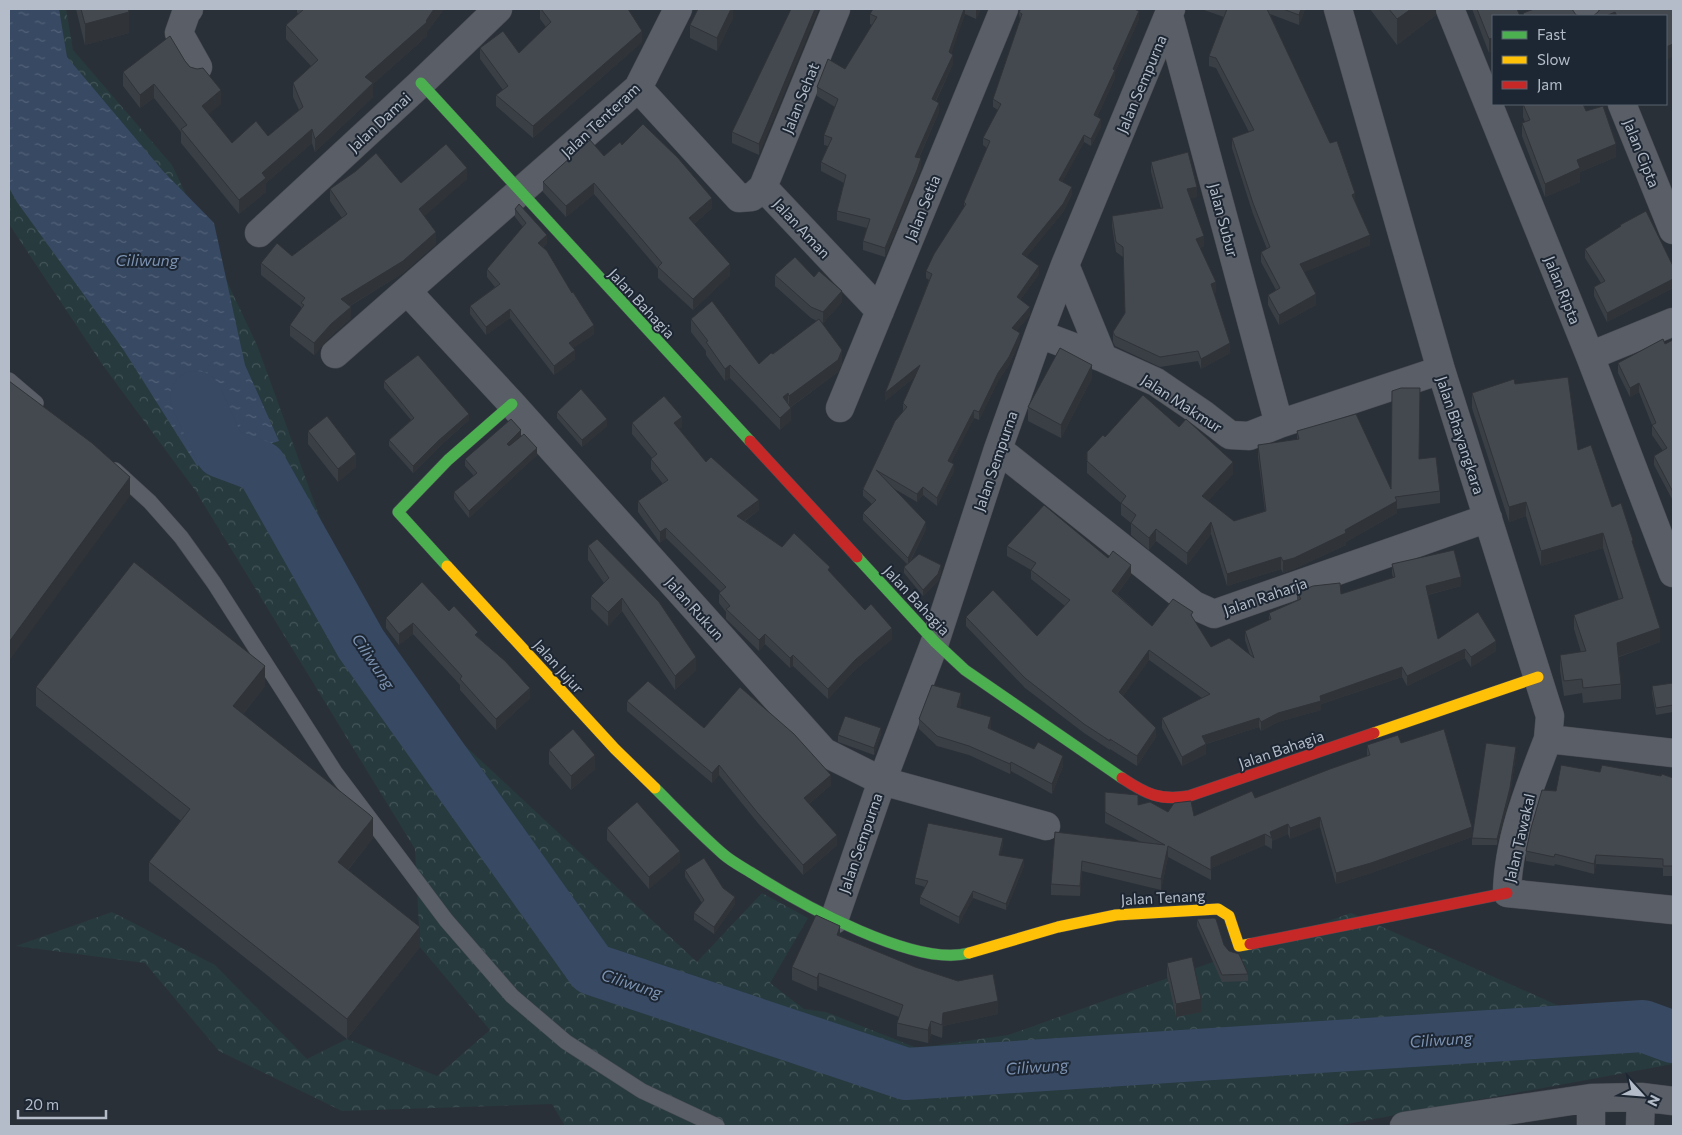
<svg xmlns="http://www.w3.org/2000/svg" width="1682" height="1135" font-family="Commissioner,sans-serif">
	<defs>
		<pattern id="forest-crowns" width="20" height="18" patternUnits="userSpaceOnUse" patternTransform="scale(1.25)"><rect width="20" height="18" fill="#273a3e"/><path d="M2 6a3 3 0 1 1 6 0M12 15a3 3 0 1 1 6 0" fill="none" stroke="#445559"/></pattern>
		<pattern id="water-ripples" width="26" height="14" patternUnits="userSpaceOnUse" patternTransform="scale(1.25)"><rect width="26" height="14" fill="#384963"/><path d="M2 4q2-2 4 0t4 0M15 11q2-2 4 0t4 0" fill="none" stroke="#526178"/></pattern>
	</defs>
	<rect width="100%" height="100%" fill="#2a3038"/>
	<!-- forest -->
	<path fill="url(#forest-crowns)" d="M9 9H66L73 50 172 165 257 345 371 658 697 962 762 893 808 918 770 983 804 1009 826 1012 917 1048 1008 1035 1351 913 1673 1057V1064L1336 1126H565L552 1104 342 1111 219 1051 145 963 16 946 112 912 215 965 307 1059 347 1039 437 1076 490 1030 420 947 415 849 195 490 102 364 9 224Z"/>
	<!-- water -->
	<path fill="url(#water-ripples)" d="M9 9H59L67 57 163 171 214 223 245 365 279 441 197 466 123 349 17 202 9 188Z"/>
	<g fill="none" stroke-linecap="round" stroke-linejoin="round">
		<!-- river -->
		<path stroke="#384963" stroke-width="52" d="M196 397 221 452 261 467 361 644 592 969 906 1074 1643 1026 1673 1037"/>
		<!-- lane casing -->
		<g stroke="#484c53" stroke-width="16">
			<path id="lane" d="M9 380 36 403
				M115 470 150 502 181 537 214 583 335 772 446 920 512 996 566 1042 642 1091 717 1126"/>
		</g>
		<!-- street casing -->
		<g stroke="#484c53" stroke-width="29">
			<path id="street" d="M189 9 186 13 179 33 198 67
				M1338 9 1441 370 1550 716 1548 739 1673 753
				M1450 9 1590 356 1673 573
				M1583 9 1586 16
				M1169 16 1279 424
				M638 88 739 198 752 197 763 187 880 311
				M1622 104 1673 230
				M763 187 836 9
				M259 233 421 83 498 9
				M1065 265 1103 358
				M407 291 512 404 824 752 882 781 1046 826
				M1039 334 1103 358 1156 382 1203 414 1230 435 1249 436 1279 424 1441 370
				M335 354 638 88 678 9
				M1590 356 1673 322
				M840 408 1004 9
				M998 449 1194 605 1214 614 1488 518
				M1548 739C1529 788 1508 840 1507 893L1673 910
				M834 920 882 781 935 642 998 449 1039 334 1065 265 1171 9
				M1591 1098V1126
				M1404 1126 1591 1098 1641 1097 1673 1101
				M1640 1126 1641 1097"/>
		</g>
		<!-- fast casing -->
		<g stroke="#484c53" stroke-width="12">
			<path id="fast" d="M421 83 750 441
				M857 557 935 642 965 670 1122 778
				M447 566 398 512 448 460 512 404
				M655 788C677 810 699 833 723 854 732 862 744 868 755 875 801 904 915 968 969 953"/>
		</g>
		<!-- slow casing -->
		<g stroke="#484c53" stroke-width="12">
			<path id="slow" d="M447 566 615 749 655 788
				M1374 733 1538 677
				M969 953 1058 927 1116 915 1218 909 1229 916 1239 946 1250 944"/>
		</g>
		<!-- jam casing -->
		<g stroke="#484c53" stroke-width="12">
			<path id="jam" d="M750 441 857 557
				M1122 778C1146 794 1160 801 1189 796L1374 733
				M1250 944 1507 893"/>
		</g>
		<!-- lane -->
		<use href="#lane" stroke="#5a5e66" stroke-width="15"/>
		<!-- street -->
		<use href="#street" stroke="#5a5e66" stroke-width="28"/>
		<!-- fast -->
		<use href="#fast" stroke="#4caf50" stroke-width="11"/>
		<!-- slow -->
		<use href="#slow" stroke="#ffc107" stroke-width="11"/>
		<!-- jam -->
		<use href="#jam" stroke="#c62828" stroke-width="11"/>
	</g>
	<!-- wall -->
	<path fill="#3a3f45" d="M76 9H128L129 33 85 45Z
		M297 9H444L427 32V36L373 84V97L315 152 312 143 266 183V192L239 214 181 143V132L154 98 140 108 123 86V72L185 61 221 104 208 114 232 143 268 136 299 110 293 97V83L311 66 286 39V25L298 14 297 12Z
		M540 9H628L642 42 533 138 496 106V95L503 90 480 59V48L519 53 546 27 540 19Z
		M733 9V18L717 51 690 38V25Z
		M791 9 759 155 732 143V132Z
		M873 9H981L976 19 965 14 951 53 953 64 936 101 939 112 919 158 921 168 917 179 885 257 863 250V241L867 228 837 220V211L844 183 821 171V162L828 146 824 145V135L835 107 817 96V87L845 69 872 25 870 24V14Z
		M1204 9H1305L1299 25 1270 14 1355 202 1370 245 1304 272 1316 305 1279 325 1268 305V295L1276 290 1261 262V252L1267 249 1253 214 1232 148V138L1249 132 1216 68 1209 66V56L1224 17 1204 10Z
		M1370 9H1436V15L1397 45Z
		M1472 9H1517L1489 53Z
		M1019 12 1139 19 1115 72V78L1097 117 1101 127 1091 146 1084 142 1062 182 1072 194 1063 212 1026 257 1039 274 1020 300 1030 315 1016 331 1020 341 1009 365 998 381 979 420 974 418 951 462 954 471 937 506 923 495 917 502 893 488 926 529 910 562 941 572 938 581 923 596 904 573V567L907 564 863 520V513L872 504 863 496V489L903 411V403L915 377 885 401 929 280 926 278V271L964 207V202L987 148 983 145V138L998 110 993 107V99L1020 20Z
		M1523 104 1586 111 1616 157 1580 172V182L1545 197 1522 136V123L1525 122 1523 117Z
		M622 145 712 208 694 224 730 275 693 310 658 278V269L594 194 566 217 543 192V182L604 156Z
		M1151 162 1197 197 1190 198 1204 246 1200 248 1216 292 1214 293 1230 353 1201 369 1198 361 1160 367 1115 346 1113 342V332L1125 314 1123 257 1116 252 1112 226V216L1161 209 1151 172Z
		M467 179 424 216 436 244 403 273 350 306 351 318 331 336 314 355 290 336V325L301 309V307L261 275V263L292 256 342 218 330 201V189Z
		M515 209 547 243 543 247 594 334 573 348 575 359 554 375 510 318 486 335 470 314V306L495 287 487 277V269L523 227 515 217Z
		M1620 225 1673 266V288L1607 322 1594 296V287L1601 283 1585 258V249L1620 227Z
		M775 275 814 277 842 302 823 323 822 322 842 363 838 372 791 407V420L780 430 730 378 725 381 706 355V351L691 332V319L759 364 817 321 811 318 775 286Z
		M1673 340V501L1654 465V456L1663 451 1652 435V425L1639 392 1630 397 1618 373V363L1665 344Z
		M1092 378 1061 438 1028 421V407Z
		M384 381 469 420 438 448 413 473 389 446V440L411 420 384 388Z
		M1515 384 1578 450 1612 507 1633 547 1660 642 1619 657 1621 684V699L1583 703 1582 693 1564 696 1560 670V655L1581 652 1574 629V615L1619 600 1603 548 1541 566 1526 516 1509 522 1472 408V393Z
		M557 412 607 426 582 447 557 418Z
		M632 423 682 427 679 429 706 462 759 510 745 521 782 547 830 573 892 639 855 670 828 699 793 666 790 668 765 644 759 651 726 619V612L719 603V593L720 591 666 538 660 543 638 512V501L663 484 651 469V459L652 458 632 434Z
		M1179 427 1233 474 1208 501 1234 521 1265 511 1258 457V445L1297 440V431L1391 489 1419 459 1440 491V503L1397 509V513L1346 542V545L1294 569 1283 573 1281 569 1227 586 1211 534 1187 565 1156 541 1149 550 1131 535V523L1121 515V503L1087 473V452L1105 437Z
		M308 431 356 467 338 482 308 444Z
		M521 436 537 455 469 518 454 499V492L474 476 465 466V459Z
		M588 546 696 670 675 690 622 611 608 626 591 609V596L604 583 588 560Z
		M1007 546 1108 558 1131 575 1117 594 1152 626 1193 619 1211 647 1250 655 1245 640V631L1269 620V613L1297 600V592L1341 594 1393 578 1392 573V564L1461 586 1428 595 1438 639 1496 651 1471 667 1465 658 1407 686 1402 677 1321 704V710L1278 722 1261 731 1259 727 1206 744V754L1182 766 1162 728V718L1202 698 1149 660 1123 696 1156 737 1137 766 1110 749V750L1084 733 1025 688 966 626V617L1037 636 1065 606 1031 579V570L1007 556Z
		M449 611 478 637 530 698 496 730 460 690V685L413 634 399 645 386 628V618Z
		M1673 683V712L1656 715 1652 693V686Z
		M265 686 243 714 373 838 348 870 420 947 347 1039 149 881V862L181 821 36 706V687Z
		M627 701 704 728 831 785 809 804 837 845 803 875 757 822 719 775 712 783 627 711Z
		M961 703 960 708 991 727V729L1063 766 1052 794 1011 771 1010 774 969 755 937 746 919 729V719Z
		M881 734 874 755 838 742V735Z
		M1401 743 1472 836 1516 754 1510 795 1497 845H1472V837L1371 873 1336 884 1320 827 1290 839 1288 834 1272 841V849L1265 845 1211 868V880L1168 857 1161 890 1082 871 1080 896 1051 895V884L1055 832 1141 842 1105 823V792L1138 805 1168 812 1194 816 1255 798 1367 756V745Z
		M549 750 595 769 571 790 549 764Z
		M1600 772 1661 776 1673 778V876H1663V868L1596 864 1594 874 1555 864 1554 866 1526 861V851L1556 791Z
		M607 828 680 862 649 889 607 840Z
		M1003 845 1000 855 1024 866 1006 910 973 898 959 924 920 904V897L925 887 915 884V878Z
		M685 870 723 888 735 904 714 934 694 920V913L702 903 685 877Z
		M1197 919 1224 945 1248 974V981L1222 982 1197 926Z
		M840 937 998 1014 943 1026 942 1038 931 1034 928 1043 897 1036V1023L899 1017 819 986 817 991 792 980V967Z
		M1167 963 1201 1012 1176 1017 1167 976Z"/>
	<!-- shaded-wall -->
	<path fill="#303338" d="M434 9H444L427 32V36L373 84V97L315 152V139L365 77 426 21Z
		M731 9H733V18L717 51V38Z
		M815 9H819L759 155V144Z
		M964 9H965V14L949 61V52Z
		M976 9H981L976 19Z
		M1301 9H1305L1299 25V15Z
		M1411 9H1436V15L1397 45V19Z
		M1139 11V19L1115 72V78L1094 123V115L1113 69Z
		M129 12V33L85 45V24Z
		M1615 12V16H1606Z
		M642 31V42L533 138V126Z
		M1493 38V51L1489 53V39Z
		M1673 44V57L1666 60V47Z
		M953 55V64L932 108V99Z
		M154 84V98L140 108V95Z
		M221 90V104L202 120V106Z
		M939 103V112L915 166V157Z
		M1101 119V127L1091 146V139Z
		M312 129V143L266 183V192L239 214V200L262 173Z
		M1084 135V142L1059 188V180Z
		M1616 144V157L1580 172V182L1545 197V184L1577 160Z
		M921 158V168L917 179 885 257V248Z
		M467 168V179L419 221V209Z
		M594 183V194L566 217V206Z
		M1072 187V194L1063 212 1022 262V254Z
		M1197 187V197L1187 199V189Z
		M1355 193V204L1352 195Z
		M712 198V208L689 228V218Z
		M436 232V244L403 273 341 311V299Z
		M547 235V243L538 251V243Z
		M1370 235V245L1300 274V264Z
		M1204 236V246L1196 249V239Z
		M730 264V275L693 310V299Z
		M1039 266V274L1017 304V297Z
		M1673 279V288L1607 322V313Z
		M1216 282V292L1211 294V284Z
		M842 291V302L823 323V312Z
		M1316 294V305L1279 325V315Z
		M351 307V318L331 336 314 355V343L331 324Z
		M1030 307V315L1012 336V328Z
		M510 309V318L486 335V327Z
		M594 325V334L569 351V343Z
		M1020 333V341L1009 365 998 381 979 420V412L998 373Z
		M1230 343V353L1201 369V359Z
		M575 350V359L554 375V366Z
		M842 350V363L838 372 789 408V396Z
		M730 365V378L725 381V369Z
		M920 365V373L885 401V393Z
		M1092 365V378L1061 438V425Z
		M1639 383V392L1630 397V388Z
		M788 393V406L783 397Z
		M791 408V420L780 430V418Z
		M974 410V418L948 468V461Z
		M469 414V420L438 448 413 473V466L438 441Z
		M682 417V427L674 434V423Z
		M607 419V426L582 447V440Z
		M521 430V437L507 450V444Z
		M537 448V455L469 518V511Z
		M356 454V467L338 482V469Z
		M1233 462V474L1202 508V496Z
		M954 464V471L937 506V498Z
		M130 477V496L9 661V642Z
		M923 487V495L917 502V494Z
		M759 500V510L737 526V516Z
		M1397 501V513L1346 542V545L1294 569 1283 573V561L1345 530Z
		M1526 502V516L1509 522V507Z
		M926 522V529L908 565V558Z
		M1211 522V534L1187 565V553Z
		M666 528V538L660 543V532Z
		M1156 529V541L1149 550V538Z
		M1603 533V548L1541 566V551Z
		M1281 557V569L1227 586V574Z
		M941 565V572L938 581 923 596V590Z
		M1131 565V575L1112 600V591Z
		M1461 577V586L1426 595V586Z
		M622 598V611L608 626V612Z
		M413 623V634L399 645V634Z
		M892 628V639L855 670 828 699V689L855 660Z
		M1660 628V642L1617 657V643Z
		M765 634V644L759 651V640Z
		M1496 641V651L1471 667V657Z
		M1465 649V658L1407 686V676Z
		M1149 650V660L1119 702V692Z
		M793 655V666L790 668V658Z
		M696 657V670L675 690V676Z
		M265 666V686L233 726V706Z
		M1402 667V677L1321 704V710L1278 722 1261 731V722L1278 713 1320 696Z
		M530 688V698L496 730V719Z
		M961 693V703L957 717V707Z
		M991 717V727L988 738V728Z
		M1259 718V727L1202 745V736Z
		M881 728V734L874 755V748Z
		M1156 728V737L1137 766V756Z
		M1206 744V754L1182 766V757Z
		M1516 747V754L1510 795 1497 845V839Z
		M595 755V769L571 790V776Z
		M1063 756V766L1052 794V784Z
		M1011 762V771L1010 774V764Z
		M719 765V775L712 783V773Z
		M831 775V785L804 808V798Z
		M1320 817V827L1290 839V828Z
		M373 818V838L338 882V862Z
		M1288 824V834L1272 841V838L1270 832Z
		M1472 827V837L1371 873 1336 884V873Z
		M1265 834V845L1211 868V880V857Z
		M837 835V845L803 875V865Z
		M1003 838V845L999 861V855Z
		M1168 846V857L1161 890V879Z
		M680 851V862L649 889V877Z
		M1596 855V864L1594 874V864Z
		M1024 859V866L1006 910V904Z
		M1082 861V871L1080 896V886Z
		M973 891V898L959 924V917Z
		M735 897V904L714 934V927Z
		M840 926V939L837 935Z
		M420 927V947L347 1039V1019Z
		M819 973V986L817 991V978Z
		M1201 999V1012L1176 1017V1004Z
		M998 1001V1014L943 1026 942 1038 943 1013Z
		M931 1021V1034L928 1043V1030Z"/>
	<!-- building -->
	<path fill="#444950" stroke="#303338" d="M81 9H128L129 12 85 24Z
		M304 9H434L426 21 427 22 365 77 373 83 315 139 312 129 262 173 266 178 239 200 181 129 187 125 154 84 140 95 123 72 170 36 185 61 190 67 197 69 203 68 221 90 202 106 232 143 256 121 268 136 303 107 293 83 318 60 286 25Z
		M541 9H628L642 31 533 126 496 95 508 86 480 48 503 31 519 53 551 22Z
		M698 9H731L717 38 690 25Z
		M791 9H815L759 144 732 132Z
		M873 9H964L949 52 953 55 932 99 939 103 915 157 921 158 917 170 885 248 863 241 870 219 837 211 846 175 821 162 832 138 824 135 838 99 817 87 828 59 845 69 877 17 870 14Z
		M1021 9H1134L1139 11 1113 69 1115 70 1094 115 1101 119 1091 139 1084 135 1059 180 1072 187 1063 204 1022 254 1039 266 1017 297 1030 307 1012 328 1020 333 1009 357 998 373 979 412 974 410 948 461 954 464 937 498 923 487 917 494 876 470 926 522 908 558 863 513 876 500 863 489 895 421 907 407 903 403 920 365 885 393 932 274 926 271 934 254 966 204 964 202 990 141 983 138 1001 104 993 99 1022 14 1019 12Z
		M1227 9H1267L1330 143 1337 141 1355 193 1352 195 1370 235 1300 264 1316 294 1279 315 1268 295 1280 288 1261 252 1270 247 1253 203 1232 138 1254 130 1216 58 1209 56Z
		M1283 9H1301L1299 15Z
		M1389 9H1411L1397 19Z
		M1477 9H1517L1520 16H1493V38L1489 39Z
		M1534 9H1572L1576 15 1580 16H1524L1523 13Z
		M1600 9H1673V44L1666 47V16H1617L1615 12 1606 16H1593L1598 12Z
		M1523 104H1583L1586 111 1603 106 1616 144 1577 160 1580 168 1545 184 1522 123 1530 120Z
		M643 124 678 158 712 198 689 218 730 264 693 299 658 267 662 263 594 183 566 206 543 182 590 140 604 156 620 142 622 145Z
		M446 144 467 168 419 209 436 232 403 261 341 299 351 307 331 324 314 343 290 325 304 305 301 303 305 298 261 263 277 243 292 256 347 214 330 189 356 171 376 153 401 183Z
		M1188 152 1197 187 1187 189 1204 236 1196 239 1216 282 1211 284 1230 343 1201 359 1198 351 1160 357 1115 336 1113 332 1125 313 1123 247 1116 242 1112 216 1163 208 1151 162Z
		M519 204 547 235 538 243 547 251 572 293 573 292 594 325 569 343 575 350 554 366 510 309 486 327 470 306 500 284 487 269 526 223 515 209Z
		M1646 211 1673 266V279L1607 313 1594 287 1605 281 1585 249 1621 226 1620 225Z
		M795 257 814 277 819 271 842 291 823 312 811 307 775 275Z
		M712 301 759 364 771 353 773 354 819 319 842 350 838 360 789 396 788 393 783 397 791 408 780 418 730 365 725 369 706 342 708 341 691 319Z
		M1663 339 1665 344 1673 340V492L1654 456 1667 448 1652 425 1656 423 1639 383 1630 388 1618 363Z
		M1060 348 1092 365 1061 425 1028 407Z
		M418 355 469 414 438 441 413 466 389 440 414 418 384 381Z
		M1568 377 1578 450 1591 445 1612 507 1621 503 1633 540 1632 541 1660 628 1617 643 1621 684 1583 688 1582 679 1564 681 1560 655 1586 651 1574 615 1623 598 1603 533 1541 551 1526 502 1509 507 1472 393 1514 379 1515 384Z
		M9 381 92 443 130 477 9 642Z
		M1401 388H1420L1419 459 1436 457 1440 491 1395 497 1397 501 1345 530 1346 533 1294 558 1283 561 1281 557 1227 574 1211 522 1187 553 1156 529 1149 538 1131 523 1136 515 1121 503 1126 496 1087 461V452L1103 435 1105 437 1143 395 1179 427 1186 419 1233 462 1202 496 1234 521 1266 511 1258 445 1299 439 1297 431 1356 414 1391 489 1392 391Z
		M581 389 607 419 582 440 557 412Z
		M664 396 682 417 674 423 706 462 711 457 759 500 737 516 782 547 794 533 830 567 828 570 865 610 871 604 892 628 855 660 828 689 793 655 790 658 765 634 759 640 726 609 730 606 719 593 726 587 666 528 660 532 638 501 668 480 651 459 657 454 632 423Z
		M327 416 356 454 338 469 308 431Z
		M511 419 521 430 507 444 509 446 524 434 537 448 469 511 454 492 477 473 465 459Z
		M1044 505 1108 558 1113 551 1131 565 1112 591 1152 626 1173 599 1193 612 1191 615 1211 647 1229 638 1254 658 1245 631 1271 619 1269 613 1301 599 1297 592 1313 586 1340 583 1341 594 1395 577 1392 564 1454 550 1461 577 1426 586 1438 639 1478 612 1496 641 1471 657 1465 649 1407 676 1402 667 1320 696 1321 701 1278 713 1261 722 1259 718 1202 736 1206 744 1182 757 1162 718 1210 694 1149 650 1119 692 1156 728 1137 756 1110 739V741L1084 724 1025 678 966 617 993 590 1037 636 1070 600 1031 570 1036 563 1007 546Z
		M597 539 659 602 696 657 675 676 622 598 608 612 591 596 609 578 588 546Z
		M919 554 941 565 938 574 923 590 904 567Z
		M134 562 265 666 233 706 370 815 373 818 338 862 420 927 347 1019 149 862 190 809 36 687Z
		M422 582 449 611 454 606 478 632 475 635 505 661 530 688 496 719 460 679 462 676 413 623 399 634 386 618Z
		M648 681 704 728 740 687 794 734 831 775 804 798 837 835 803 865 757 812 719 765 712 773 627 701Z
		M1673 683V705L1656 708 1652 686Z
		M932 685 961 693 957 707 991 717 988 728 1034 749 1038 742 1063 756 1052 784 1011 762 1010 764 969 746 937 736 919 719Z
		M845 716 881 728 874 748 838 735Z
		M573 729 595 755 571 776 549 750Z
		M1444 729 1472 827 1371 863 1336 873 1320 817 1290 828 1288 824 1270 832 1272 838 1265 834 1211 857V870L1168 846 1161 879 1082 861 1080 886 1051 884 1055 832 1165 845 1105 812V792L1138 795V805L1150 802 1168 812 1174 803 1191 801 1194 816 1252 791 1255 798 1330 769 1370 755 1367 745 1398 735 1401 743Z
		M1486 743 1516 747 1510 788 1497 839 1472 838Z
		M1561 765 1600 772 1602 765 1661 776 1662 774 1673 778V866H1663V859L1596 855 1594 864 1555 854 1554 857 1526 851 1531 828 1542 790 1556 791Z
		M637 802 680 851 649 877 607 828Z
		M928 823 1003 838 999 855 1024 859 1006 904 973 891 959 917 920 897 928 881 915 878Z
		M704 858 723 888 735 897 714 927 694 913 704 900 685 870Z
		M816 915 840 926 837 935 915 967 958 981 993 974 998 1001 943 1013 942 1025 931 1021 928 1030 897 1023 903 1005 819 973 817 978 792 967Z
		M1214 918 1216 919 1224 945 1229 951 1239 954 1248 974 1222 975 1197 919Z
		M1192 957 1201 999 1176 1004 1167 963Z"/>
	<g text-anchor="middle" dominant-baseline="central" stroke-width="4" stroke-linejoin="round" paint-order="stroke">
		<!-- street labels -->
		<g font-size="15" fill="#b4bcc9" stroke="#1d2633">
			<text transform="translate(1141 84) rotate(-67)">Jalan Sempurna</text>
			<text transform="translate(800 98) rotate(-68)">Jalan Sehat</text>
			<text transform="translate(600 120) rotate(-43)">Jalan Tenteram</text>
			<text transform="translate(379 122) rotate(-43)">Jalan Damai</text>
			<text transform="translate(1642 153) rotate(68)">Jalan Cipta</text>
			<text transform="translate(922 208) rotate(-68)">Jalan Setia</text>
			<text transform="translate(1224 220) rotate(75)">Jalan Subur</text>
			<text transform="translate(802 228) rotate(47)">Jalan Aman</text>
			<text transform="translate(1563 290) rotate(68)">Jalan Ripta</text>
			<text transform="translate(642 303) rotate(47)">Jalan Bahagia</text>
			<text transform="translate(1182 403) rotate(33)">Jalan Makmur</text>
			<text transform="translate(1461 435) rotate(72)">Jalan Bhayangkara</text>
			<text transform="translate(995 461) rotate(-71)">Jalan Sempurna</text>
			<text transform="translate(1265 596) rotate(-19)">Jalan Raharja</text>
			<text transform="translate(917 600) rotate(47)">Jalan Bahagia</text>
			<text transform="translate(695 608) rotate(48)">Jalan Rukun</text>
			<text transform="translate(559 666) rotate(48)">Jalan Jujur</text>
			<text transform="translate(1281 749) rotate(-19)">Jalan Bahagia</text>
			<text transform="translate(1519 838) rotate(-77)">Jalan Tawakal</text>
			<text transform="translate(860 843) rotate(-71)">Jalan Sempurna</text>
			<text transform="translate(1163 897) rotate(-3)">Jalan Tenang</text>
		</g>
		<!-- water labels -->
		<g font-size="16" font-style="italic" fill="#7c92b1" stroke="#1d2633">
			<text x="147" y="259">Ciliwung</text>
			<text transform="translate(374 661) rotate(56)">Ciliwung</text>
			<text transform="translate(632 983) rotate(18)">Ciliwung</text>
			<text transform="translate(1441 1039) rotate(-4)">Ciliwung</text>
			<text transform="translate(1037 1066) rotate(-4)">Ciliwung</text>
		</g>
	</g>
	<!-- border -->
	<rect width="1682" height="1135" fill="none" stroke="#b4bcc9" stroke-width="20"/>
	<!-- legend -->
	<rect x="1492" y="15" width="175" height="90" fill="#1d2633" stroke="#59626f"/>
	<rect x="1502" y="31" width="25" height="8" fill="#4caf50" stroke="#59626f"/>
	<text x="1537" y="40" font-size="15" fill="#b4bcc9">Fast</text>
	<rect x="1502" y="56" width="25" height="8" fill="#ffc107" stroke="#59626f"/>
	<text x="1537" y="65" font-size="15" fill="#b4bcc9">Slow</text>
	<rect x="1502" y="81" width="25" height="8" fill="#c62828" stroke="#59626f"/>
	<text x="1537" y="90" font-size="15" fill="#b4bcc9">Jam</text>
	<!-- north arrow -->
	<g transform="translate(1642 1095) rotate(116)" stroke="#1d2633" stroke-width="4" paint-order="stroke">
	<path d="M0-4L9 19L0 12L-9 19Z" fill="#b4bcc9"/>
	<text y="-8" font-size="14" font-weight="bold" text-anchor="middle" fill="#b4bcc9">N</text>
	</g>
	<!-- scale -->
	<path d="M18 1110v8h88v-8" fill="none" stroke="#b4bcc9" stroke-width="2.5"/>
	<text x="25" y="1110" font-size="15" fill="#b4bcc9" stroke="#1d2633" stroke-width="4" paint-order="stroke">20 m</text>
</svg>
